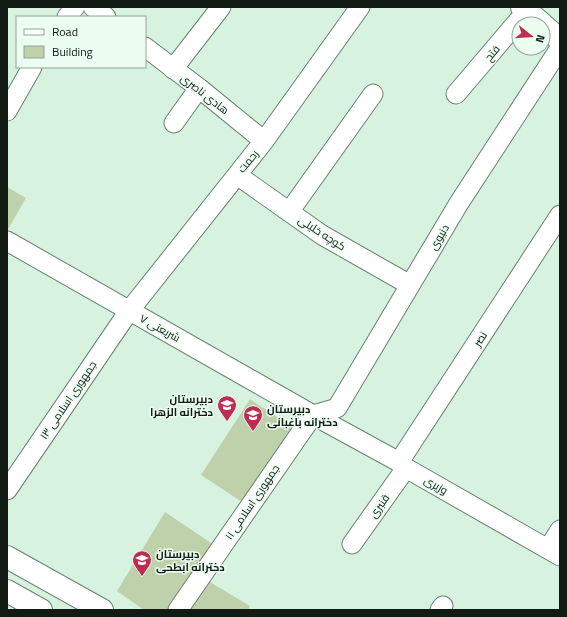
<svg xmlns="http://www.w3.org/2000/svg" width="567" height="617" font-family="'Titillium Web',Cairo,sans-serif">
	<rect width="100%" height="100%" fill="#d7f3e0"/>
	<!-- building -->
	<path fill="#bfd1aa" d="M7 187 26 198 7 231Z
		M250 399 294 428 245 504 201 475Z
		M165 512 217 547 174 610H144L117 591Z
		M205 579 250 606 248 610H186Z"/>
	<g fill="none" stroke-linecap="round" stroke-linejoin="round">
		<!-- minor casing -->
		<g stroke="#688170" stroke-width="21">
			<path id="minor" d="M93 7 106 17
				M67 17 75 7
				M145 47 199 88 264 141
				M173 69 221 7
				M456 94 530 7
				M7 111 32 67
				M174 123 199 88
				M237 175 322 235 410 285
				M289 212 373 94
				M7 241 313 415 399 462 406 468 560 556
				M313 415 337 408 459 203 560 48
				M399 462 560 215
				M7 490 129 311 264 141 360 7
				M352 544 406 468
				M548 549 560 530
				M178 610 313 415
				M440 610 443 606"/>
		</g>
		<!-- tertiary casing -->
		<g stroke="#688170" stroke-width="24">
			<path id="tertiary" d="M522 7 542 24
				M543 25 560 40"/>
		</g>
		<!-- secondary casing -->
		<g stroke="#688170" stroke-width="24">
			<path id="secondary" d="M7 557 102 610
				M7 591 41 610"/>
		</g>
		<!-- minor -->
		<use href="#minor" stroke="#fff" stroke-width="19"/>
		<!-- tertiary -->
		<use href="#tertiary" stroke="#fff" stroke-width="22"/>
		<!-- secondary -->
		<use href="#secondary" stroke="#fff" stroke-width="22"/>
	</g>
	<!-- icons -->
	<defs>
		<g id="school-pin" transform="scale(1)"><path d="M0 17L-7.5 6A9.5 9.5 0 1 1 7.5 6Z" fill="#be2d51" stroke="#ecfdf2"/><path d="M0-5L7-2L0 1L-7-2ZM-4 1L0 2.5L4 1V4Q0 6-4 4Z" fill="#fff"/></g>
	</defs>
	<g fill-rule="evenodd">
		<use href="#school-pin" x="227" y="405"/>
		<use href="#school-pin" x="253" y="415"/>
		<use href="#school-pin" x="142" y="560"/>
	</g>
	<g text-anchor="middle" dominant-baseline="central" stroke-width="3" stroke-linejoin="round" paint-order="stroke">
		<!-- street labels -->
		<g font-size="11" fill="#111b14" stroke="#ecfdf2">
			<text transform="translate(492 53) rotate(-50)">فتح</text>
			<text transform="translate(205 94) rotate(38)">هادی ناصری</text>
			<text transform="translate(248 161) rotate(-51)">رحمت</text>
			<text transform="translate(322 233) rotate(33)">کوچه خلیلی</text>
			<text transform="translate(439 237) rotate(-59)">دنیوی</text>
			<text transform="translate(160 328) rotate(29)">شریعتی ۷</text>
			<text transform="translate(480 339) rotate(-57)">نصر</text>
			<text transform="translate(68 400) rotate(-56)">جمهوری اسلامی ۱۳</text>
			<text transform="translate(436 485) rotate(30)">وزیری</text>
			<text transform="translate(252 502) rotate(-56)">جمهوری اسلامی ۱۱</text>
			<text transform="translate(379 506) rotate(-55)">قنبری</text>
		</g>
		<!-- poi labels -->
		<g font-size="11" font-weight="bold" fill="#111b14" stroke="#ecfdf2" text-anchor="start">
			<text x="213" y="399" text-anchor="end">دبیرستان<tspan x="213" dy="13">دخترانه الزهرا</tspan></text>
			<text x="267" y="409">دبیرستان<tspan x="267" dy="13">دخترانه باغبانی</tspan></text>
			<text x="156" y="554">دبیرستان<tspan x="156" dy="13">دخترانه ابطحی</tspan></text>
		</g>
	</g>
	<!-- border -->
	<rect width="567" height="617" fill="none" stroke="#111b14" stroke-width="16"/>
	<!-- legend -->
	<rect x="16" y="16" width="130" height="52" fill="#ecfdf2" stroke="#94a399"/>
	<rect x="24" y="29" width="20" height="6" fill="#ffffff" stroke="#94a399"/>
	<text x="52" y="36" font-size="12" fill="#111b14">Road</text>
	<rect x="24" y="46" width="20" height="12" fill="#bfd1aa" stroke="#94a399"/>
	<text x="52" y="56" font-size="12" fill="#111b14">Building</text>
	<!-- north arrow -->
	<g transform="translate(531 36) rotate(107)"><circle r="19" fill="#ecfdf2" stroke="#94a399"/>
	<path d="M0-3L7 15L0 10L-7 15Z" fill="#be2d51"/>
	<text y="-6" font-size="11" font-weight="bold" text-anchor="middle" fill="#111b14">N</text>
	</g>
</svg>
